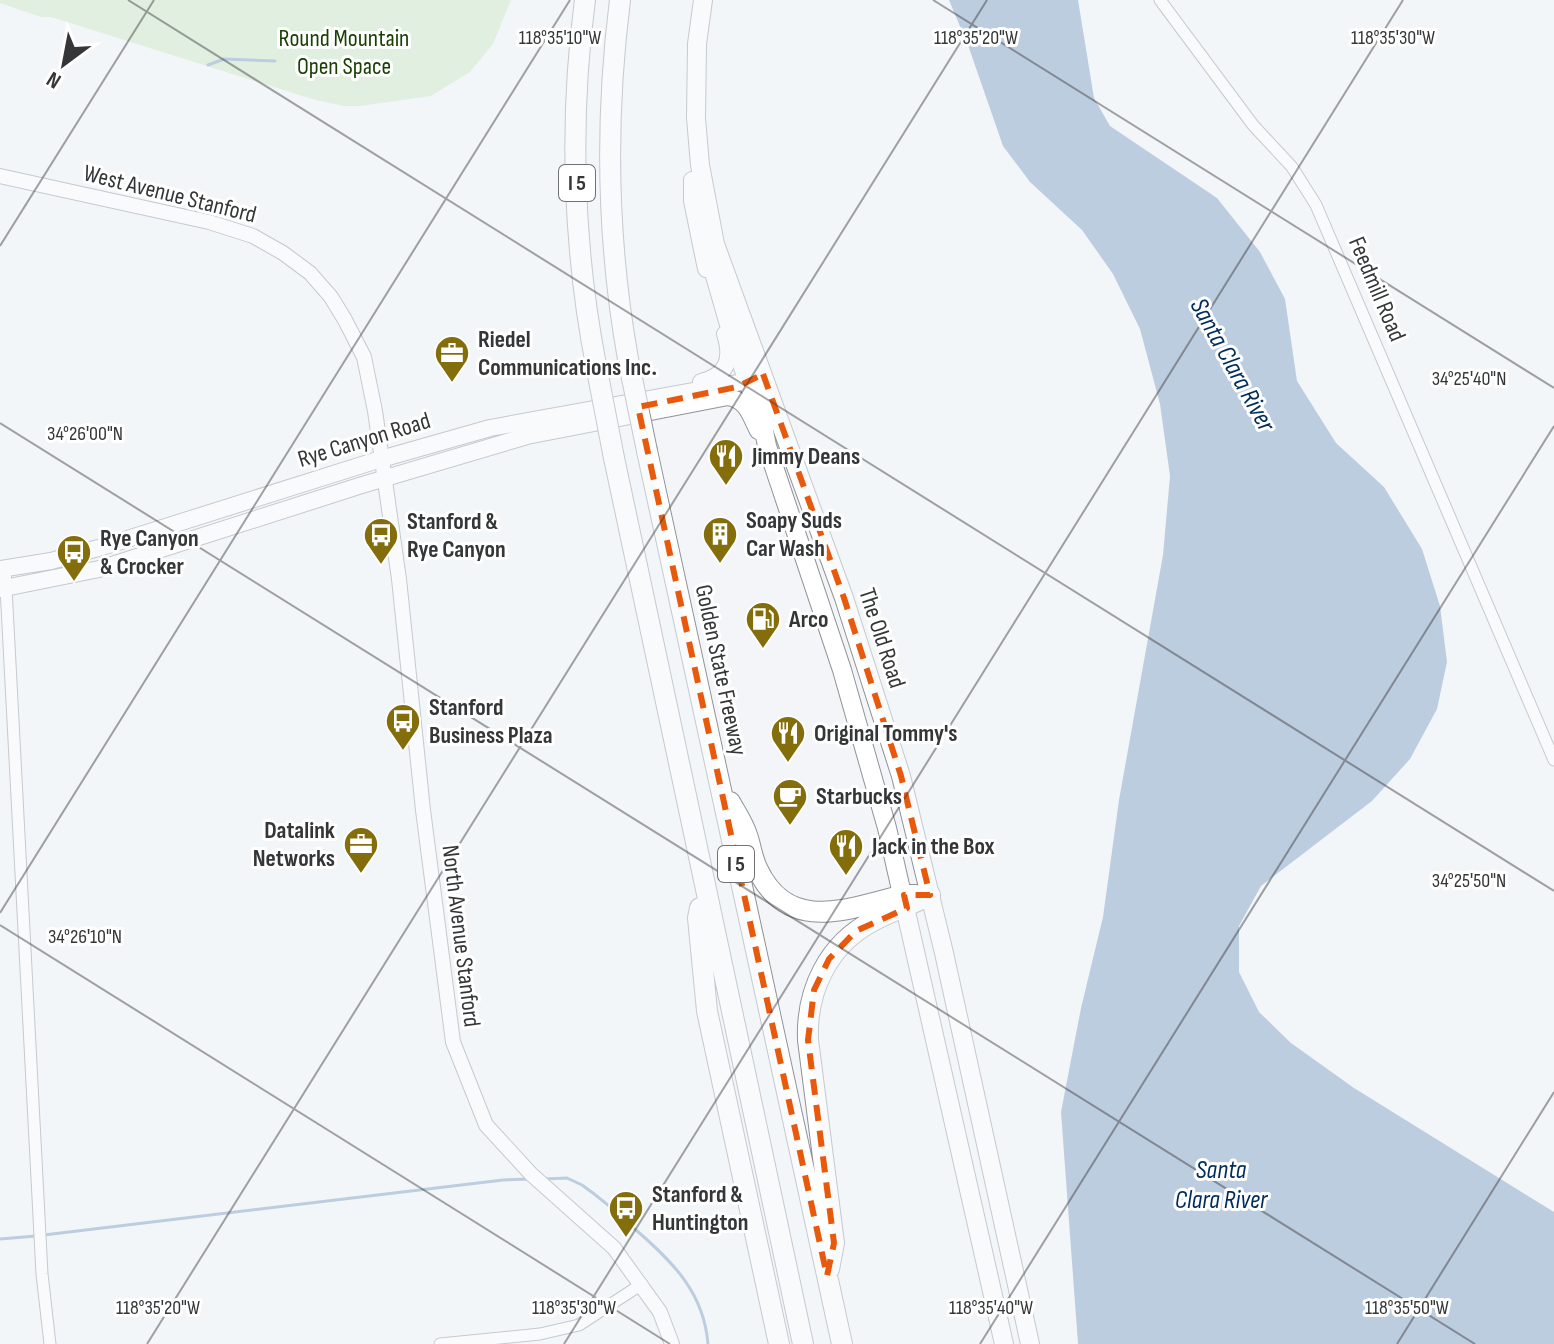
<svg xmlns="http://www.w3.org/2000/svg" width="1554" height="1344" font-family="'Sofia Sans Condensed',sans-serif">
	<rect width="100%" height="100%" fill="#f3f5f9"/>
	<!-- green -->
	<path fill="#cde7c4" d="M0 0H511L493 44 470 72 431 96 360 106H343L312 99 51 17H41L0 3Z"/>
	<!-- water -->
	<path fill="#7c9bc2" d="M949 0H1078L1094 98 1110 126 1217 198 1260 252 1285 299 1297 381 1336 443 1384 487 1422 549 1440 606 1447 662 1437 709 1410 759 1372 801 1261 886 1239 926V972L1259 1012 1291 1043 1354 1088 1554 1212V1344H1078L1061 1112 1081 1008 1103 917 1119 800 1163 555 1170 476 1160 404 1140 329 1113 274 1082 230 1030 182 1003 146 969 48Z"/>
	<g fill="none" stroke-linecap="round" stroke-linejoin="round">
		<!-- stream -->
		<path stroke="#7c9bc2" stroke-width="3" d="M208 65 224 59 275 61
			M544 1179 567 1178 582 1185C602 1199 619 1214 636 1230 673 1262 704 1293 708 1344
			M44 1235 503 1180 529 1179
			M0 1239 36 1236"/>
		<!-- minor casing -->
		<g stroke="#909397" stroke-width="13">
			<path id="minor" d="M1160 0 1253 125 1292 167 1316 205 1554 760
				M5 568 42 1274 50 1344
				M440 1344 540 1334 579 1325 642 1284"/>
		</g>
		<!-- tertiary casing -->
		<g stroke="#909397" stroke-width="16">
			<path id="tertiary" d="M0 176 209 222 253 236 283 253 310 273 331 297 345 320 364 357 375 411 399 579 423 810 453 1042 486 1125 531 1174 614 1248 660 1312 672 1344"/>
		</g>
		<!-- secondary casing -->
		<g stroke="#909397" stroke-width="18">
			<path id="secondary" d="M692 180V201L706 269
				M701 382C727 376 733 359 725 334
				M0 569 51 561 102 547 381 459 490 428 748 381
				M0 589 99 569 362 485 527 436 728 397C747 400 750 416 758 431"/>
		</g>
		<!-- primary casing -->
		<g stroke="#909397" stroke-width="20">
			<path id="primary" d="M703 0 697 44 696 118 700 165 715 244 844 598 901 776 944 953 1030 1344
				M709 255 732 335 763 426 767 446 842 670 887 828 1004 1344"/>
		</g>
		<!-- motorway casing -->
		<g stroke="#909397" stroke-width="22">
			<path id="motorway" d="M585 0C569 120 573 246 596 365
				M620 0C605 119 607 241 628 359
				M647 451 842 1344
				M614 458 803 1344
				M730 802C736 813 743 823 747 835 751 846 752 859 758 870 789 935 850 908 904 895H916
				M700 908 698 918 707 1011 779 1344
				M829 1269 834 1243 808 1040C806 991 828 944 873 921 891 911 911 905 930 895"/>
		</g>
		<!-- minor -->
		<use href="#minor" stroke="#fff" stroke-width="11"/>
		<!-- tertiary -->
		<use href="#tertiary" stroke="#fff" stroke-width="14"/>
		<!-- secondary -->
		<use href="#secondary" stroke="#fff" stroke-width="16"/>
		<!-- primary -->
		<use href="#primary" stroke="#fff" stroke-width="18"/>
		<!-- motorway -->
		<use href="#motorway" stroke="#fff" stroke-width="20"/>
		<!-- motorway-bridge casing -->
		<g stroke="#909397" stroke-width="22" stroke-linecap="butt">
			<path id="motorway-bridge" d="M628 359 647 451
				M596 365 614 458"/>
		</g>
		<!-- motorway-bridge -->
		<use href="#motorway-bridge" stroke="#fff" stroke-width="20"/>
	</g>
	<!-- marked area -->
	<path d="M0 0H1554V1344H0ZM763 374 844 598 901 776 930 895H904L907 908 856 931 829 959 814 990 808 1040 834 1243 827 1276 638 407 737 387Z" fill="#f3f5f9" fill-opacity=".55" fill-rule="evenodd"/>
	<path fill="none" stroke="#e8590c" stroke-width="6" stroke-dasharray="16 10" stroke-linejoin="round" d="M763 374 844 598 901 776 930 895H904L907 908 856 931 829 959 814 990 808 1040 834 1243 827 1276 638 407 737 387Z"/>
	<!-- ticks -->
	<path fill="none" stroke="#353637" stroke-width="2" stroke-opacity="0.45" d="M128 0 1554 891M933 0 1554 388M0 246 154 0M0 423 1475 1344M0 913 570 0M0 925 670 1344M147 1344 987 0M564 1344 1403 0M980 1344 1554 426M1397 1344 1554 1092"/>
	<!-- icons -->
	<defs>
		<g id="office-pin" transform="scale(1.8)"><path d="M0 17L-7.5 6A9.5 9.5 0 1 1 7.5 6Z" fill="#846e0c" stroke="#fff"/><path d="M-6-3h4V-5.5h4V-3h4V5H-6ZM-1-4.5V-3h2v-1.5ZM-6 0V1H6V0Z" fill="#fff"/></g>
		<g id="restaurant-pin" transform="scale(1.8)"><path d="M0 17L-7.5 6A9.5 9.5 0 1 1 7.5 6Z" fill="#846e0c" stroke="#fff"/><path d="M-5-6h1v4h1v-4h1v4h1v-4h1v5L-1.5 .5V6h-2V.5L-5-1ZM5-6V6H3V1.5H1.5Q1.5-4 5-6Z" fill="#fff"/></g>
		<g id="building-pin" transform="scale(1.8)"><path d="M0 17L-7.5 6A9.5 9.5 0 1 1 7.5 6Z" fill="#846e0c" stroke="#fff"/><path d="M-4-6H4V6H1V3H-1V6H-4ZM-2.5-4.3h1.7v1.8h-1.7ZM.8-4.3h1.7v1.8H.8ZM-2.5-1h1.7V.8h-1.7ZM.8-1h1.7V.8H.8Z" fill="#fff"/></g>
		<g id="bus-pin" transform="scale(1.8)"><path d="M0 17L-7.5 6A9.5 9.5 0 1 1 7.5 6Z" fill="#846e0c" stroke="#fff"/><path d="M-5-6H5V4H4V6H2V4H-2V6H-4V4H-5ZM-3.5-4V0h7V-4ZM-3.5 1.2v1.5H-2V1.2ZM2 1.2v1.5H3.5V1.2Z" fill="#fff"/></g>
		<g id="fuel-pin" transform="scale(1.8)"><path d="M0 17L-7.5 6A9.5 9.5 0 1 1 7.5 6Z" fill="#846e0c" stroke="#fff"/><path d="M-5.5-6h7V0h2V4h1.3V-2.5L3-4.5l.8-.8L6-3V5H2.5V1h-1V6h-7ZM-4.2-4.7v3.2H.2V-4.7Z" fill="#fff"/></g>
		<g id="cafe-pin" transform="scale(1.8)"><path d="M0 17L-7.5 6A9.5 9.5 0 1 1 7.5 6Z" fill="#846e0c" stroke="#fff"/><path d="M-5.5-4.5H6V0H3Q3 3.5 0 3.5H-2.5Q-5.5 3.5-5.5 0ZM3-3.2v2h1.7v-2ZM-6 4.5H4V6H-6Z" fill="#fff"/></g>
	</defs>
	<g fill-rule="evenodd">
		<use href="#office-pin" x="452" y="353"/>
		<use href="#restaurant-pin" x="726" y="456"/>
		<use href="#building-pin" x="720" y="534"/>
		<use href="#bus-pin" x="381" y="535"/>
		<use href="#bus-pin" x="74" y="552"/>
		<use href="#fuel-pin" x="763" y="619"/>
		<use href="#bus-pin" x="403" y="721"/>
		<use href="#restaurant-pin" x="788" y="733"/>
		<use href="#cafe-pin" x="790" y="796"/>
		<use href="#office-pin" x="361" y="844"/>
		<use href="#restaurant-pin" x="846" y="846"/>
		<use href="#bus-pin" x="626" y="1208"/>
	</g>
	<g text-anchor="middle" dominant-baseline="central" stroke-width="6" stroke-linejoin="round" paint-order="stroke">
		<!-- shield labels -->
		<g fill="#fff" stroke="#727273" stroke-width="2">
			<rect x="559" y="165" width="36" height="36" rx="6"/>
			<rect x="718" y="846" width="36" height="36" rx="6"/>
		</g>
		<g font-size="22" font-weight="bold" fill="#353637">
			<text x="577" y="183">I 5</text>
			<text x="736" y="864">I 5</text>
		</g>
		<!-- park labels -->
		<g font-size="24" fill="#194104" stroke="#fff">
			<text x="344" y="38">Round Mountain<tspan x="344" dy="28">Open Space</tspan></text>
		</g>
		<!-- street labels -->
		<g font-size="24" fill="#353637" stroke="#fff">
			<text transform="translate(170 194) rotate(14)">West Avenue Stanford</text>
			<text transform="translate(1377 289) rotate(67)">Feedmill Road</text>
			<text transform="translate(364 440) rotate(-17)">Rye Canyon Road</text>
			<text transform="translate(882 638) rotate(72)">The Old Road</text>
			<text transform="translate(721 670) rotate(78)">Golden State Freeway</text>
			<text transform="translate(461 936) rotate(83)">North Avenue Stanford</text>
		</g>
		<!-- poi labels -->
		<g font-size="24" font-weight="bold" fill="#353637" stroke="#fff" text-anchor="start">
			<text x="478" y="339">Riedel<tspan x="478" dy="28">Communications Inc.</tspan></text>
			<text x="752" y="456">Jimmy Deans</text>
			<text x="746" y="520">Soapy Suds<tspan x="746" dy="28">Car Wash</tspan></text>
			<text x="407" y="521">Stanford &amp;<tspan x="407" dy="28">Rye Canyon</tspan></text>
			<text x="100" y="538">Rye Canyon<tspan x="100" dy="28">&amp; Crocker</tspan></text>
			<text x="789" y="619">Arco</text>
			<text x="429" y="707">Stanford<tspan x="429" dy="28">Business Plaza</tspan></text>
			<text x="814" y="733">Original Tommy's</text>
			<text x="816" y="796">Starbucks</text>
			<text x="335" y="830" text-anchor="end">Datalink<tspan x="335" dy="28">Networks</tspan></text>
			<text x="872" y="846">Jack in the Box</text>
			<text x="652" y="1194">Stanford &amp;<tspan x="652" dy="28">Huntington</tspan></text>
		</g>
		<!-- water labels -->
		<g font-size="26" font-style="italic" fill="#002d5d" stroke="#fff">
			<text transform="translate(1232 365) rotate(61)">Santa Clara River</text>
			<text x="1221" y="1170">Santa<tspan x="1221" dy="30">Clara River</tspan></text>
		</g>
	</g>
	<g font-size="20" text-anchor="middle" fill="#353637" stroke="#fff" stroke-width="6" stroke-linejoin="round" paint-order="stroke">
		<text x="560" y="44">118°35'10"W</text>
		<text x="976" y="44">118°35'20"W</text>
		<text x="1393" y="44">118°35'30"W</text>
		<text x="1469" y="385">34°25'40"N</text>
		<text x="85" y="440">34°26'00"N</text>
		<text x="1469" y="887">34°25'50"N</text>
		<text x="85" y="943">34°26'10"N</text>
		<text x="158" y="1314">118°35'20"W</text>
		<text x="574" y="1314">118°35'30"W</text>
		<text x="991" y="1314">118°35'40"W</text>
		<text x="1407" y="1314">118°35'50"W</text>
	</g>
	<!-- north arrow -->
	<g transform="translate(64 64) rotate(212)" stroke="#ffffff" stroke-width="6" paint-order="stroke">
	<path d="M0-6L14 30L0 20L-14 30Z" fill="#353637"/>
	<text y="-12" font-size="22" font-weight="bold" text-anchor="middle" fill="#353637">N</text>
	</g>
</svg>
